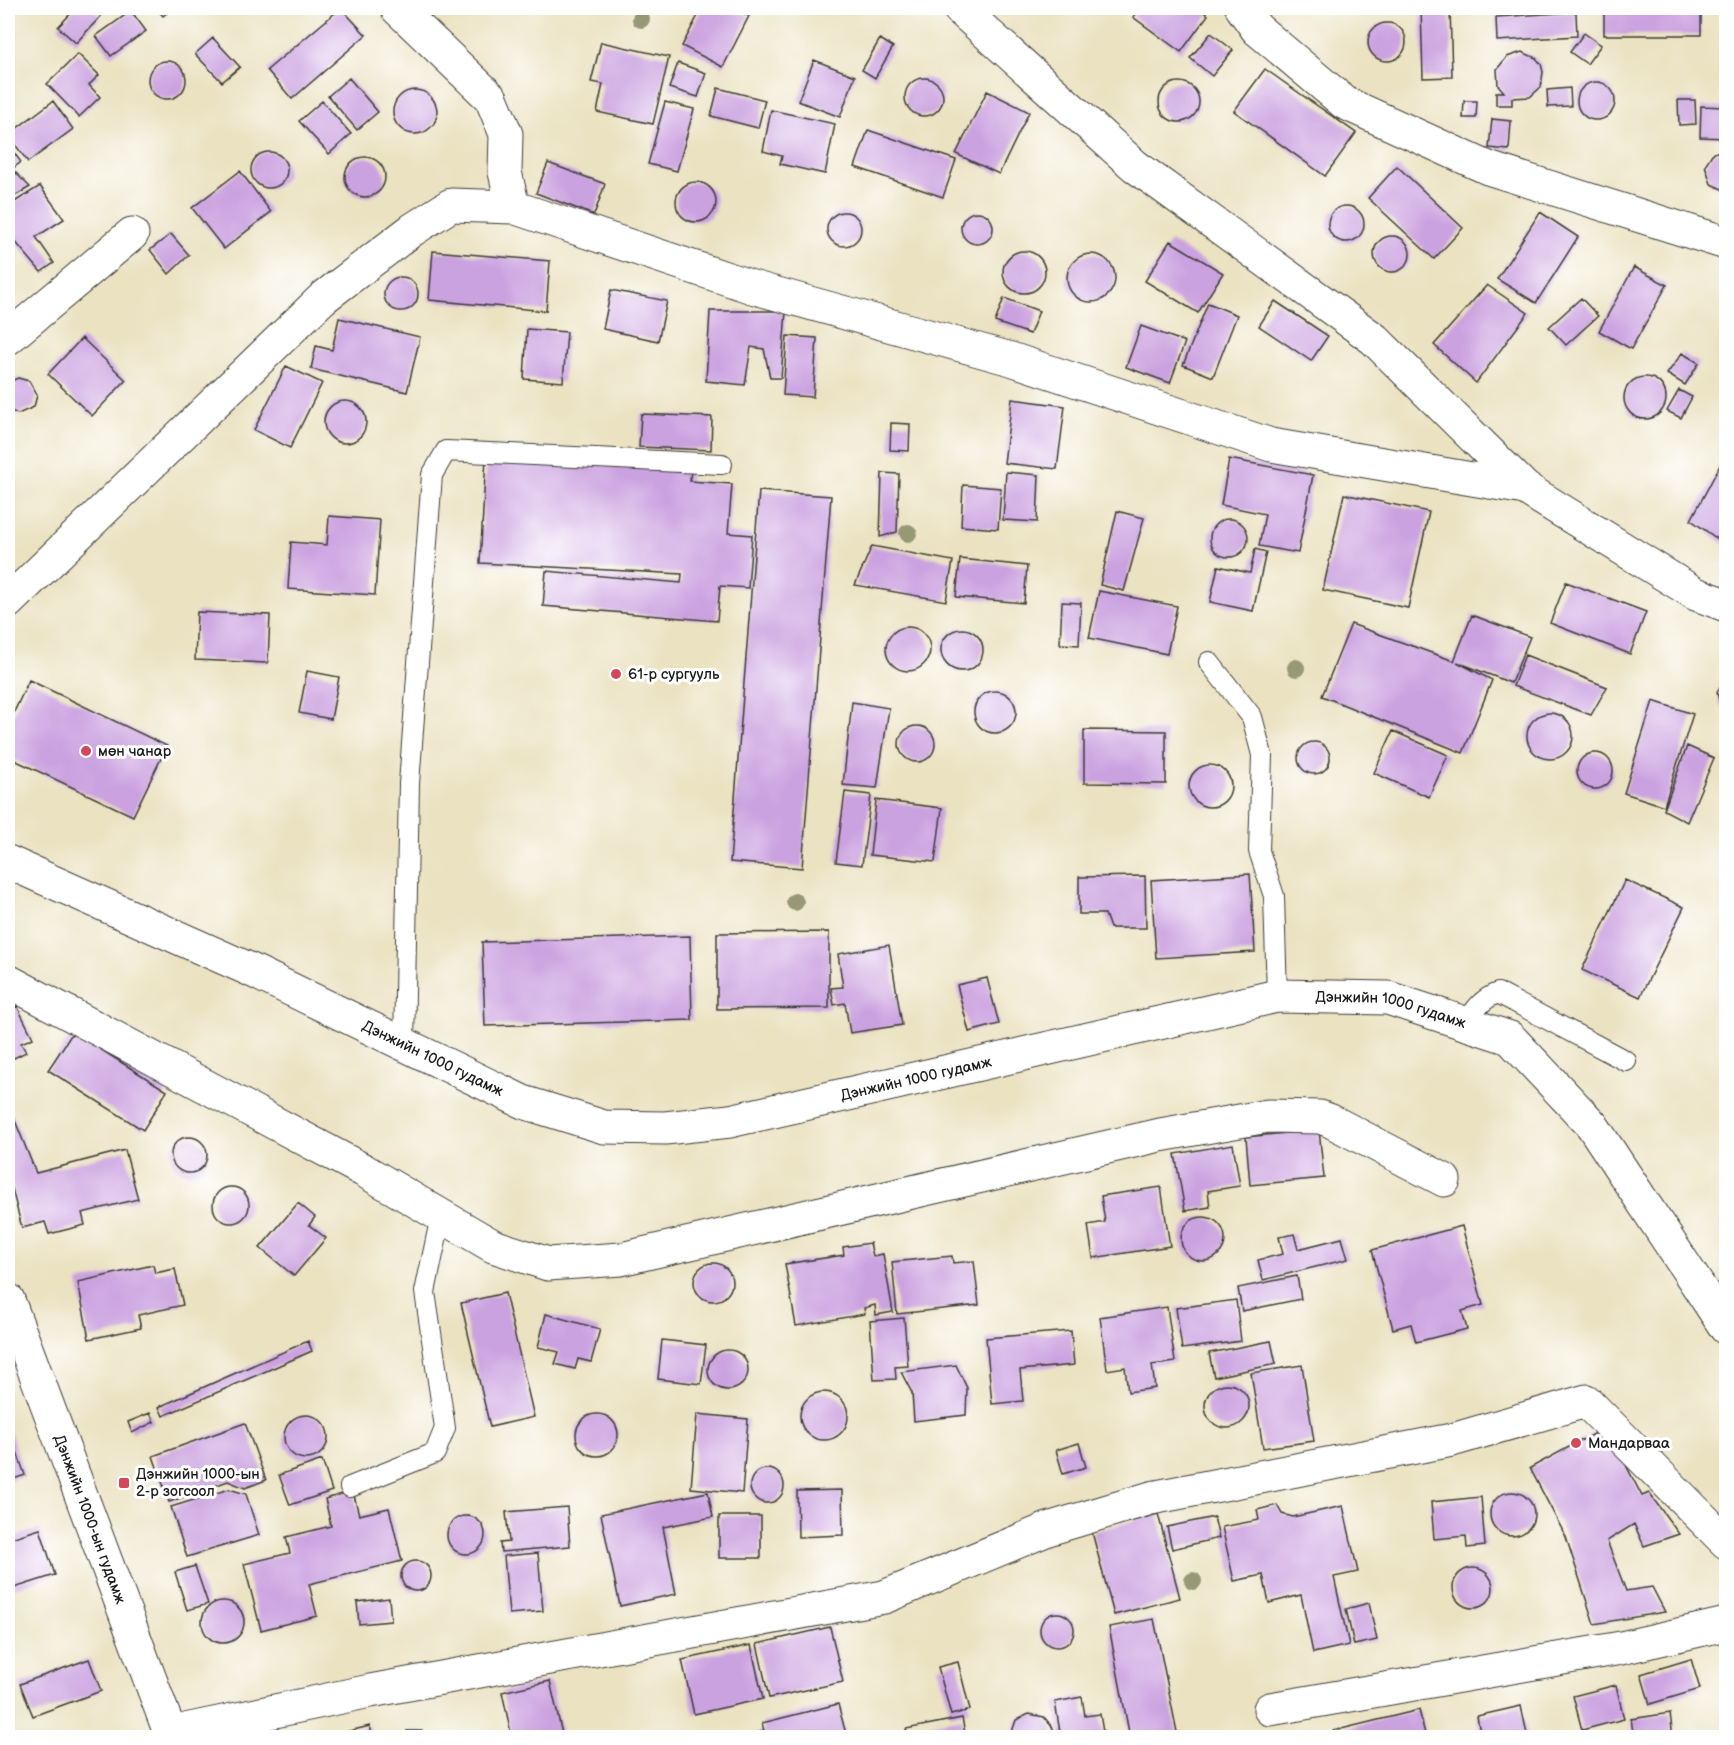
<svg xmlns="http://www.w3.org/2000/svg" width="1734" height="1745" font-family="'Balsamiq Sans',sans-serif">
	<rect width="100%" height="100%" fill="#fff"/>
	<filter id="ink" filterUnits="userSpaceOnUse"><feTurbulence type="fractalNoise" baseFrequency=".0167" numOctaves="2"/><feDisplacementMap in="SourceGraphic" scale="12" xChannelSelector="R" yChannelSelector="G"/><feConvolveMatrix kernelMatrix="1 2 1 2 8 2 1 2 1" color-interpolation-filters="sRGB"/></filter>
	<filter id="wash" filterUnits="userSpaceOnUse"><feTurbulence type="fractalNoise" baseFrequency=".008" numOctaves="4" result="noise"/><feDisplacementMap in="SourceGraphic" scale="24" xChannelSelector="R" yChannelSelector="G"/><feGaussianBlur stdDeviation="1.35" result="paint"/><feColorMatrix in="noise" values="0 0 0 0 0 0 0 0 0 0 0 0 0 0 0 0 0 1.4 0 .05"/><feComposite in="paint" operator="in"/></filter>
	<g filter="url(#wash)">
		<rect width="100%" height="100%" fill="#ebe2c1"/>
		<g id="blocks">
			<!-- building -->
			<path fill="#cba2e0" d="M76 8H92L101 16 76 43 58 27Z
				M156 8H173L163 16Z
				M341 8 366 35 292 99 267 70Z
				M702 8H733L749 16 723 67 682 46Z
				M1140 8H1198L1208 15 1181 52 1133 17Z
				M1421 8H1450L1452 77 1423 78Z
				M1604 8H1701V35H1604Z
				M131 11 146 31 111 56 96 36Z
				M1576 12 1577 36 1497 41 1496 17Z
				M1368 42a19 19 0 1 1 38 0a19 19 0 1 1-38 0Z
				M1211 33 1233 50 1212 76 1190 58Z
				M1584 33 1601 45 1587 64 1570 52Z
				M213 38 240 67 222 82 195 54Z
				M880 39 893 47 875 78 862 70Z
				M601 42 669 57 653 124 597 112 603 84 591 82Z
				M1522 52 1536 58 1541 64 1543 72 1541 87 1530 97 1512 98V105H1496V92H1504L1498 85 1497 69 1507 57Z
				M78 54 99 75 89 85 100 97 79 117 47 84Z
				M814 60 855 76 840 117 798 101Z
				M148 80a19 19 0 1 1 38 0a19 19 0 1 1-38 0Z
				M678 63 706 73 698 97 669 88Z
				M1265 69 1356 133 1325 176 1234 111Z
				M349 78 378 112 357 130 328 96Z
				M905 97a19 19 0 1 1 38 0a19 19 0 1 1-38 0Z
				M1159 102a20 20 0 1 1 40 0a20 20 0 1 1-40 0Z
				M1577 101a19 19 0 1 1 38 0a19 19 0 1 1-38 0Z
				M718 88 765 100 758 128 711 116Z
				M1570 88 1571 106 1548 107 1547 90Z
				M393 112a22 22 0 1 1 44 0a22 22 0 1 1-44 0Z
				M987 91 1029 112 999 174 956 154Z
				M1725 98 1726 138 1700 137 1701 106 1724 107Z
				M1678 100H1695L1696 124 1679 125Z
				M53 101 73 129 28 162 8 135Z
				M322 101 351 134 329 154 299 121Z
				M1464 101H1477L1476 118H1463Z
				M665 102 694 109 677 171 648 164Z
				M771 110 835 124 825 174 780 164 782 156 763 151Z
				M1492 119 1511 121 1509 150 1489 148Z
				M868 130 956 160 943 197 855 167Z
				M8 145 21 162 12 169 30 187 8 200Z
				M1726 148V190H1724L1711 184 1705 165 1712 154Z
				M251 170a18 18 0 1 1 36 0a18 18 0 1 1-36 0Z
				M345 177a20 20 0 1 1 40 0a20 20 0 1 1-40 0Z
				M548 163 605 184 594 215 536 193Z
				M1397 166 1463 228 1434 259 1368 198Z
				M240 171 271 212 224 249 192 208Z
				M676 202a20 20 0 1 1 40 0a20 20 0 1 1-40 0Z
				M40 186 64 219 36 237 54 263 41 272 8 233V206Z
				M1328 224a18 18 0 1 1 36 0a18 18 0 1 1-36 0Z
				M827 229a17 17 0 1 1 34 0a17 17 0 1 1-34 0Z
				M1540 212 1578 237 1536 303 1497 279Z
				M961 228a16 16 0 1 1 32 0a16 16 0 1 1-32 0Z
				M171 234 189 255 169 274 150 250Z
				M1374 254a18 18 0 1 1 36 0a18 18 0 1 1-36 0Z
				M1170 241 1223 273 1198 313 1145 281Z
				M1003 272a21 21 0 1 1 42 0a21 21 0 1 1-42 0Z
				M433 251 550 261 546 311 429 300Z
				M1067 278a24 24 0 1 1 48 0a24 24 0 1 1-48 0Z
				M1634 267 1667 285 1631 349 1599 331Z
				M384 294a17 17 0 1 1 34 0a17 17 0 1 1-34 0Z
				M1487 285 1528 313 1476 383 1434 345Z
				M611 290 667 301 658 341 603 329Z
				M1004 298 1039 311 1030 334 995 322Z
				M1581 298 1598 316 1566 345 1549 327Z
				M1275 301 1328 336 1311 361 1259 326Z
				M1208 303 1237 315 1213 377 1183 365Z
				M710 311H786L781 378H770L764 349 751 347 745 385 706 381Z
				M339 318 420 337 407 392 311 369 316 346 332 350Z
				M1141 326 1185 342 1170 383 1126 367Z
				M527 329 567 332 563 382 524 379Z
				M787 336 817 338 813 397 783 395Z
				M82 338 126 380 92 416 48 374Z
				M1682 353 1699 363 1685 385 1667 374Z
				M286 366 322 383 290 448 254 430Z
				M1624 398a21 21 0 1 1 42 0a21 21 0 1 1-42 0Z
				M18 378 29 381 37 395 34 407 18 414 8 410V382Z
				M1679 390 1692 397 1681 418 1667 411Z
				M1012 399 1065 406 1057 469 1004 463Z
				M324 422a21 21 0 1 1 42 0a21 21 0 1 1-42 0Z
				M641 414 712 417 711 450 639 447Z
				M891 423 910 424 909 451 890 450Z
				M1726 454V545L1691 520Z
				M486 458 691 469 690 481 732 484 728 533 752 535 748 588 720 586 717 621 543 606 546 571 681 583 682 574 480 563Z
				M1229 459 1313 475 1298 553 1259 546 1265 514 1221 505Z
				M1006 472 1039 475 1037 522 1003 520Z
				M882 473 899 474 897 532 880 537Z
				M963 485 1001 488 998 529 961 526Z
				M759 491 831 496 802 868 730 862Z
				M1344 494 1429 512 1408 608 1323 590Z
				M1117 511 1144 518 1124 591 1100 585Z
				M329 516 380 520 375 595 288 589 291 542 327 545Z
				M1210 538a19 19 0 1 1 38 0a19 19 0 1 1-38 0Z
				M872 546 953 561 946 601 855 585Z
				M1255 549 1266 552 1253 611 1210 602 1218 566 1250 573Z
				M960 559 1027 566 1024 603 956 597Z
				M1566 582 1646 612 1630 654 1550 623Z
				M1099 591 1177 606 1167 654 1089 638Z
				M1062 602 1081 603 1079 645 1060 644Z
				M197 612 270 615 268 663 195 660Z
				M1472 615 1530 637 1511 683 1457 662 1492 680 1463 753 1322 696 1351 624 1454 661Z
				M886 649a22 22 0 1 1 44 0a22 22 0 1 1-44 0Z
				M941 650a21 21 0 1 1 42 0a21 21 0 1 1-42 0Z
				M1525 655 1607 687 1591 715 1513 686Z
				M307 671 339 677 331 719 299 713Z
				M1726 678V710L1720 704 1717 692Z
				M29 680 167 746 133 816 8 757V725Z
				M974 712a21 21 0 1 1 42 0a21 21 0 1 1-42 0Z
				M1653 701 1693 714 1664 806 1624 793Z
				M852 702 889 708 877 788 843 785Z
				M1527 736a23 23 0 1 1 46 0a23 23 0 1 1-46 0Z
				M899 744a18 18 0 1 1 36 0a18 18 0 1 1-36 0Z
				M1084 730 1166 731V784L1084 783Z
				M1393 731 1448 755 1429 797 1374 773Z
				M1298 758a16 16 0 1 1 32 0a16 16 0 1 1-32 0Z
				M1687 746 1714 758 1687 822 1664 810Z
				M1577 771a18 18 0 1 1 36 0a18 18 0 1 1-36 0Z
				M1189 786a21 21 0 1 1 42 0a21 21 0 1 1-42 0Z
				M845 792 871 795 862 865 836 862Z
				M876 800 942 808 935 862 870 855Z
				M1250 874 1255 952 1156 958 1151 880Z
				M1145 876 1146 928H1110L1105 914H1079V877Z
				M1625 880 1684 907 1640 997 1582 970Z
				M829 932V1008L717 1009V933Z
				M690 936 692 1020 485 1026 482 942Z
				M889 945 902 1025 850 1033 845 1003 834 1005 831 988 843 987 838 954Z
				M987 978 999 1024 969 1032 957 985Z
				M17 1006 33 1038 21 1043 26 1052 8 1061V1011Z
				M73 1032 167 1091 143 1130 48 1070Z
				M8 1103 36 1173 125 1150 138 1199 82 1213 85 1225 49 1234 45 1222 22 1228 11 1185 8 1187Z
				M1319 1130 1324 1178 1250 1185 1246 1137Z
				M171 1155a18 18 0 1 1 36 0a18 18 0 1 1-36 0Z
				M1233 1144 1240 1186 1208 1191 1210 1207 1185 1211 1175 1154Z
				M213 1205a18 18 0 1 1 36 0a18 18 0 1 1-36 0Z
				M1161 1187 1170 1246 1093 1258 1088 1225 1105 1222 1101 1196Z
				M298 1203 315 1217 309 1225 326 1238 294 1276 260 1248Z
				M1181 1239a22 22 0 1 1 44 0a22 22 0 1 1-44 0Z
				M1462 1226 1483 1305 1462 1311 1467 1329 1416 1342 1411 1324 1393 1329 1372 1250Z
				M1294 1234 1298 1249 1342 1238 1348 1259 1263 1280 1258 1260 1283 1254 1279 1237Z
				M870 1243 873 1256 883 1254 893 1312 876 1315 875 1305 864 1308 865 1314 796 1326 785 1264 844 1255 843 1247Z
				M952 1256 953 1263 974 1261 979 1305 897 1314 892 1262Z
				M694 1282a19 19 0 1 1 38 0a19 19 0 1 1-38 0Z
				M153 1265 155 1273 175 1269 183 1305 138 1315 141 1328 89 1339 78 1282Z
				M1297 1276 1301 1299 1242 1311 1238 1288Z
				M505 1293 534 1417 490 1427 461 1303Z
				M1236 1300 1241 1341 1182 1349 1176 1308Z
				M1167 1307 1175 1362 1152 1365 1155 1388 1128 1392 1125 1367 1107 1370 1100 1317Z
				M546 1314 600 1329 591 1362 578 1359 575 1369 555 1364 559 1352 538 1347Z
				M904 1318 908 1366 895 1367 896 1379 874 1380 870 1321Z
				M1071 1331 1074 1365 1020 1370 1023 1401 992 1404 986 1338Z
				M662 1340 706 1345 701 1384 658 1379Z
				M308 1341 312 1351 163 1416 159 1407Z
				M1271 1341 1276 1364 1214 1377 1209 1353Z
				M708 1370a20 20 0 1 1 40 0a20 20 0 1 1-40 0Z
				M956 1365 967 1388 966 1415 914 1421 912 1393 901 1372Z
				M1302 1365 1314 1441 1263 1448 1251 1373Z
				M1205 1406a22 22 0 1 1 44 0a22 22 0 1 1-44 0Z
				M800 1416a24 24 0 1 1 48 0a24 24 0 1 1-48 0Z
				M150 1413 154 1422 132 1433 128 1422Z
				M576 1435a21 21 0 1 1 42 0a21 21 0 1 1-42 0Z
				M697 1414 748 1419 742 1493 691 1488Z
				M284 1437a22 22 0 1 1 44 0a22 22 0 1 1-44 0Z
				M245 1423 266 1480 245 1488 228 1481 169 1502 153 1456Z
				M1606 1427 1642 1496 1649 1493 1679 1534 1644 1546 1634 1524 1607 1541 1626 1591 1652 1587 1665 1612 1594 1624 1566 1537 1530 1468Z
				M9 1429 25 1475 8 1481V1430Z
				M1079 1443 1086 1467 1063 1474 1056 1450Z
				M322 1460 332 1491 290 1505 279 1475Z
				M750 1486a17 17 0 1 1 34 0a17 17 0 1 1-34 0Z
				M229 1489 246 1494 259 1535 187 1557 171 1507Z
				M842 1490 843 1535 798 1537 797 1491Z
				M353 1491 359 1515 389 1508 402 1561 309 1584 317 1616 261 1630 244 1564 290 1553 286 1537 331 1526 325 1499Z
				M1490 1514a22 22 0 1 1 44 0a22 22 0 1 1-44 0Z
				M708 1492 713 1517 663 1527 676 1594 620 1606 601 1514Z
				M1481 1497 1485 1546 1467 1548 1466 1536 1434 1539 1431 1502Z
				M1277 1505 1282 1514 1293 1517 1343 1506 1358 1572 1334 1577 1349 1645 1313 1653 1301 1595 1269 1603 1263 1575 1234 1581 1222 1527 1259 1520 1257 1510Z
				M567 1507 570 1546 501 1552 500 1543 509 1542 506 1512Z
				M1158 1514 1180 1598 1114 1615 1092 1532Z
				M719 1516H761V1558H719Z
				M447 1535a19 19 0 1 1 38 0a19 19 0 1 1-38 0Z
				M1214 1517 1219 1538 1172 1549 1167 1527Z
				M40 1529 55 1575 8 1590V1539Z
				M538 1553 543 1611 509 1614 504 1556Z
				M401 1576a15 15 0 1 1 30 0a15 15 0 1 1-30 0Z
				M195 1566 208 1604 187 1610 175 1572Z
				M1453 1588a20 20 0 1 1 40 0a20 20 0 1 1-40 0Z
				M389 1598 391 1621 359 1624 357 1602Z
				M202 1622a21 21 0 1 1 42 0a21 21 0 1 1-42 0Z
				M1369 1603 1377 1640 1354 1645 1346 1609Z
				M1040 1630a17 17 0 1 1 34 0a17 17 0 1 1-34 0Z
				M1154 1619 1177 1732 1149 1738H1130L1109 1627Z
				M830 1627 843 1682 769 1698 757 1644Z
				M751 1645 763 1699 694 1714 682 1660Z
				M89 1659 101 1691 33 1716 20 1684Z
				M1691 1659 1700 1689 1650 1704 1641 1674Z
				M958 1662 970 1710 951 1715 938 1667Z
				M550 1681 563 1738H512L502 1692Z
				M1616 1685 1624 1719 1582 1730 1573 1696Z
				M1082 1697 1085 1716 1100 1714 1104 1738H1061L1055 1702Z
				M838 1704 847 1738H742L764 1731 762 1723Z
				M1521 1706 1528 1738H1481L1477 1716Z
				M1419 1710 1426 1738H1334L1333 1731Z
				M1670 1713 1673 1738H1634L1631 1719Z
				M1029 1714 1044 1717 1053 1728 1054 1738H1010L1016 1720Z
				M962 1718 966 1738H908L906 1729Z
				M370 1726 373 1738H343L341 1733Z
				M407 1731H422L424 1738H409Z
				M1714 1733 1725 1738H1697L1707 1734Z"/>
		</g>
	</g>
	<g filter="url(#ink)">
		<use href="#blocks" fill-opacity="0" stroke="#3b3a35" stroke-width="1.5"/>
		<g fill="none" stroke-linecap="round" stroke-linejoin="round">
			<!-- lane casing -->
			<g stroke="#3b3a35" stroke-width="22">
				<path id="lane" d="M1209 662 1252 717 1262 755 1259 851 1274 896 1277 996
					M1466 1024C1474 1010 1483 998 1498 993L1626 1061
					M404 1046 409 784 432 475 446 451 722 464
					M350 1487 435 1453 445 1428 425 1292 441 1216"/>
			</g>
			<!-- street casing -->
			<g stroke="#3b3a35" stroke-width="35">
				<path id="street" d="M397 8 491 98 506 134 505 172 513 207
					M959 8 1135 166 1374 339 1525 488
					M1242 8 1257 29 1345 103 1488 168 1726 243
					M8 338 132 234
					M8 602 323 298 412 230 451 205 513 207 752 287 1011 359 1271 445 1525 488 1696 594 1726 605
					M8 981 363 1170 493 1246 548 1264 621 1259 1160 1135 1268 1116 1320 1117 1331 1121 1444 1180
					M1270 1709 1621 1648 1726 1624
					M171 1733 370 1691 884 1597 1048 1529 1151 1498 1452 1440 1586 1401 1726 1542"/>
			</g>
			<!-- secondary casing -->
			<g stroke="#3b3a35" stroke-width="35">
				<g id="secondary">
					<path id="s1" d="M8 862 251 970 523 1102 604 1127 665 1128 730 1121 1277 996 1388 998 1510 1038 1592 1125 1726 1328"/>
					<path id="s2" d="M8 1300 172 1738"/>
				</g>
			</g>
			<!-- lane -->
			<use href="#lane" stroke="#fff" stroke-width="20"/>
			<!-- street -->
			<use href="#street" stroke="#fff" stroke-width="33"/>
			<!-- secondary -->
			<use href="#secondary" stroke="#fff" stroke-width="33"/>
		</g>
		<!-- trees -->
		<g fill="#979976">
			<circle cx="641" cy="19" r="9"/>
			<circle cx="908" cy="533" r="9"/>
			<circle cx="1296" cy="668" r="9"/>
			<circle cx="795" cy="902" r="9"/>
			<circle cx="1193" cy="1581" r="9"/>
		</g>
	</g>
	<!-- markers -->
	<g fill="#d1495b" stroke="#fff" stroke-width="2">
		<circle cx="616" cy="674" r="6"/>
		<circle cx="86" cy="751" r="6"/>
		<circle cx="1576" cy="1443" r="6"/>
		<rect x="118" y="1477" width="12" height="12" rx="3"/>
	</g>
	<g text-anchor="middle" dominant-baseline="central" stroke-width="6" stroke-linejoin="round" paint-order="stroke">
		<!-- poi labels -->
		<g font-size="15" fill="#1c1c1c" stroke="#fff" text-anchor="start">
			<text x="628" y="674">61-р сургууль</text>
			<text x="98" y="751">мөн чанар</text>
			<text x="1588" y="1443">Мандарваа</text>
			<text x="136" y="1474">Дэнжийн 1000-ын<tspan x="136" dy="17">2-р зогсоол</tspan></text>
		</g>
		<!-- street labels -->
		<g font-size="15" fill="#1c1c1c" stroke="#fff">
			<text stroke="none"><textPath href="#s1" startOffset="1456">Дэнжийн 1000 гудамж</textPath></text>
			<text stroke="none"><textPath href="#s1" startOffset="468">Дэнжийн 1000 гудамж</textPath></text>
			<text stroke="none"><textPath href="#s1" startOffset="970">Дэнжийн 1000 гудамж</textPath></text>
			<text stroke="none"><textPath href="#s2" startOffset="234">Дэнжийн 1000-ын гудамж</textPath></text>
		</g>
	</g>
	<!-- margin -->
	<rect width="1734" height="1745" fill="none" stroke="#fff" stroke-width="30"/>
</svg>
